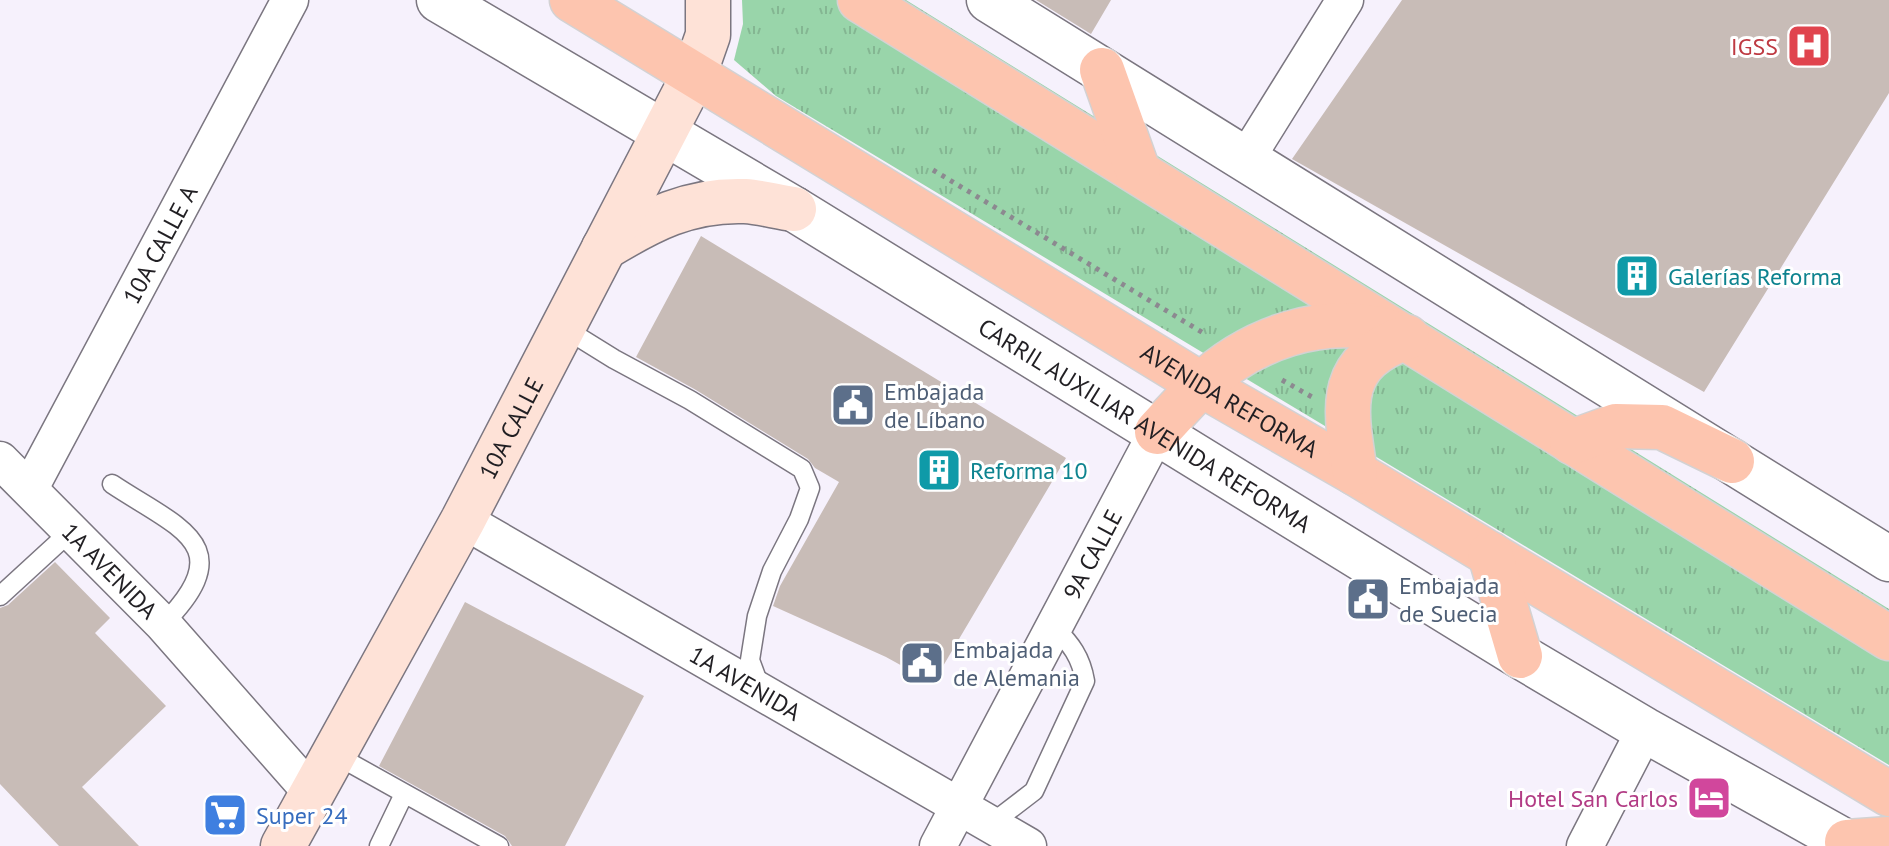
<svg xmlns="http://www.w3.org/2000/svg" width="1889" height="846" font-family="'PT Sans',sans-serif">
	<defs>
		<pattern id="park-tufts" width="24" height="20" patternUnits="userSpaceOnUse" patternTransform="scale(2)"><rect width="24" height="20" fill="#99d5aa"/><path d="M3 7l-1-3M5 7V3M7 7l1-3M15 17l-1-3M17 17v-4M19 17l1-3" fill="none" stroke="#84b692"/></pattern>
	</defs>
	<rect width="100%" height="100%" fill="#f6f1fc"/>
	<!-- park -->
	<path fill="url(#park-tufts)" d="M742 0H906L1889 609V765L776 96 734 60 743 24Z"/>
	<!-- building -->
	<path fill="#c8bcb7" d="M1036 0H1111L1091 34Z
		M1402 0H1889V93L1704 392 1292 159Z
		M701 236 1066 458 933 683 886 657 773 606 780 586 839 482 815 468 808 459 696 390 636 357Z
		M55 562 110 618 95 633 166 706 82 787 139 846H59L0 784V608L8 605Z
		M465 602 644 696 565 846H512L505 836 379 766Z"/>
	<g fill="none" stroke-linecap="round" stroke-linejoin="round">
		<!-- service casing -->
		<g stroke="#7b7680" stroke-width="21">
			<path id="service" d="M564 328 614 359 690 400 802 469 810 488 799 519 772 571 757 616 750 660 761 690
				M112 484C178 528 242 545 163 624
				M0 596 72 530
				M334 754 499 846
				M991 824 1034 791 1085 681C1081 657 1071 644 1054 627
				M379 846 404 794"/>
		</g>
		<!-- minor casing -->
		<g stroke="#7b7680" stroke-width="39">
			<g id="minor">
				<path d="M1246 159 1345 0"/>
				<path id="s1" d="M0 460 163 624 312 793"/>
				<path id="s2" d="M30 488 290 0"/>
				<path id="s3" d="M463 520 1028 846"/>
				<path id="s4" d="M938 846 1157 432"/>
				<path d="M1585 846 1645 730"/>
			</g>
		</g>
		<!-- tertiary casing -->
		<g stroke="#7b7680" stroke-width="47">
			<g id="tertiary">
				<path id="s5" d="M439 0 794 209 1520 656 1645 730 1853 846"/>
				<path d="M989 0 1889 559"/>
			</g>
		</g>
		<!-- secondary casing -->
		<g stroke="#7b7680" stroke-width="47">
			<g id="secondary">
				<path d="M604 248C650 220 689 199 745 201 761 202 778 207 794 209"/>
				<path id="s6" d="M283 846 463 520 694 75 708 35V0"/>
			</g>
		</g>
		<!-- primary casing -->
		<g stroke="#d3d2d3" stroke-width="47">
			<g id="primary">
				<path id="s7" d="M572 0 1202 385 1355 473 1889 794"/>
				<path d="M860 0 1889 638"/>
				<path d="M1102 70 1138 171"/>
				<path d="M1157 432C1171 417 1185 401 1200 386 1250 339 1323 312 1390 332"/>
				<path d="M1572 442 1616 426 1662 427 1732 461"/>
				<path d="M1355 473C1346 411 1333 363 1407 337"/>
				<path d="M1490 554 1520 656"/>
				<path d="M1847 842 1889 839"/>
			</g>
		</g>
		<!-- path -->
		<path stroke="#8c8990" stroke-width="5" stroke-dasharray="4 6" stroke-linecap="butt" d="M933 170 1205 334
			M1282 380 1312 397"/>
		<!-- service -->
		<use href="#service" stroke="#fff" stroke-width="18"/>
		<!-- minor -->
		<use href="#minor" stroke="#fff" stroke-width="36"/>
		<!-- tertiary -->
		<use href="#tertiary" stroke="#fff" stroke-width="44"/>
		<!-- secondary -->
		<use href="#secondary" stroke="#fee2d7" stroke-width="44"/>
		<!-- primary -->
		<use href="#primary" stroke="#fdc5af" stroke-width="44"/>
	</g>
	<!-- icons -->
	<defs>
		<g id="hospital-square" transform="scale(2.3)"><rect x="-9" y="-9" width="18" height="18" rx="4" fill="#e0444e" stroke="#fff"/><path d="M-5-5h3v3.5h4V-5h3V5h-3V1.5h-4V5h-3Z" fill="#fff"/></g>
		<g id="building-square" transform="scale(2.3)"><rect x="-9" y="-9" width="18" height="18" rx="4" fill="#0f9aa8" stroke="#fff"/><path d="M-4-6H4V6H1V3H-1V6H-4ZM-2.5-4.3h1.7v1.8h-1.7ZM.8-4.3h1.7v1.8H.8ZM-2.5-1h1.7V.8h-1.7ZM.8-1h1.7V.8H.8Z" fill="#fff"/></g>
		<g id="civic-square" transform="scale(2.3)"><rect x="-9" y="-9" width="18" height="18" rx="4" fill="#5c6f8a" stroke="#fff"/><path d="M-.6-6.5H3V-4.5H.6V-3L4-1V1h2V6H-6V1h2V-1L-.6-3ZM-1.2 2.5V6h2.4V2.5Z" fill="#fff"/></g>
		<g id="hotel-square" transform="scale(2.3)"><rect x="-9" y="-9" width="18" height="18" rx="4" fill="#d1479c" stroke="#fff"/><path d="M-6-4.5h1.5V1H6V5H4.5V3h-9V5H-6ZM-4 0a1.8 1.8 0 1 1 3.6 0ZM.5 0V-2.5h3Q6-2.5 6 0Z" fill="#fff"/></g>
		<g id="supermarket-square" transform="scale(2.3)"><rect x="-9" y="-9" width="18" height="18" rx="4" fill="#3f7fe0" stroke="#fff"/><path d="M-6-5.5h2.5l.6 2H6L4.5 2H-2.5L-4.4-4H-6ZM-1.5 3.2a1.3 1.3 0 1 0 .1 0ZM3 3.2a1.3 1.3 0 1 0 .1 0Z" fill="#fff"/></g>
	</defs>
	<g fill-rule="evenodd">
		<use href="#hospital-square" x="1809" y="46"/>
		<use href="#building-square" x="1637" y="276"/>
		<use href="#civic-square" x="853" y="405"/>
		<use href="#building-square" x="939" y="470"/>
		<use href="#civic-square" x="1368" y="599"/>
		<use href="#civic-square" x="922" y="663"/>
		<use href="#hotel-square" x="1709" y="798"/>
		<use href="#supermarket-square" x="225" y="815"/>
	</g>
	<g text-anchor="middle" dominant-baseline="central" stroke-width="6" stroke-linejoin="round" paint-order="stroke">
		<!-- health labels -->
		<g font-size="24" fill="#be3a42" stroke="#fff" text-anchor="end">
			<text x="1778" y="46">IGSS</text>
		</g>
		<!-- street labels -->
		<g font-size="24" fill="#211f23" stroke="#fff">
			<text stroke="none"><textPath href="#s2" startOffset="276">10A CALLE A</textPath></text>
			<text stroke="none"><textPath href="#s7" startOffset="770">AVENIDA REFORMA</textPath></text>
			<text stroke="none"><textPath href="#s5" startOffset="824">CARRIL AUXILIAR AVENIDA REFORMA</textPath></text>
			<text stroke="none"><textPath href="#s6" startOffset="476">10A CALLE</textPath></text>
			<text stroke="none"><textPath href="#s4" startOffset="330">9A CALLE</textPath></text>
			<text stroke="none"><textPath href="#s1" startOffset="156">1A AVENIDA</textPath></text>
			<text stroke="none"><textPath href="#s3" startOffset="326">1A AVENIDA</textPath></text>
		</g>
		<!-- culture labels -->
		<g font-size="24" fill="#0d838f" stroke="#fff" text-anchor="start">
			<text x="1668" y="276">Galerías Reforma</text>
			<text x="970" y="470">Reforma 10</text>
		</g>
		<!-- service labels -->
		<g font-size="24" fill="#4e5e75" stroke="#fff" text-anchor="start">
			<text x="884" y="391">Embajada<tspan x="884" dy="28">de Líbano</tspan></text>
			<text x="1399" y="585">Embajada<tspan x="1399" dy="28">de Suecia</tspan></text>
			<text x="953" y="649">Embajada<tspan x="953" dy="28">de Alemania</tspan></text>
		</g>
		<!-- hotel labels -->
		<g font-size="24" fill="#b23c85" stroke="#fff" text-anchor="end">
			<text x="1678" y="798">Hotel San Carlos</text>
		</g>
		<!-- shop labels -->
		<g font-size="24" fill="#366cbe" stroke="#fff" text-anchor="start">
			<text x="256" y="815">Super 24</text>
		</g>
	</g>
</svg>
